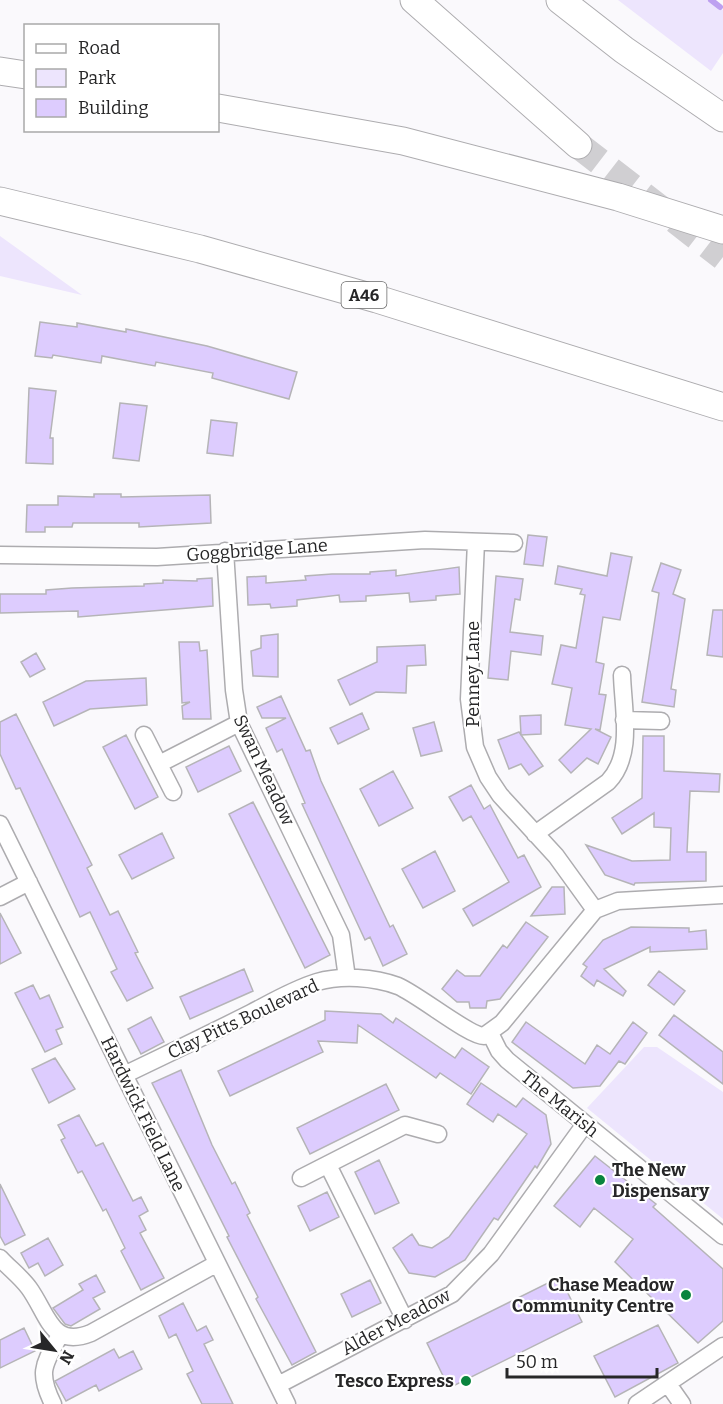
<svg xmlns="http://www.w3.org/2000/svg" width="723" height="1404" font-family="Bitter,serif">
	<rect width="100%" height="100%" fill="#faf9fc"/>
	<!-- green -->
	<path fill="#ede5fd" d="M618 0H711L723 10V53L711 71Z
		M0 235V236L82 295 0 276Z
		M644 1047H657L723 1092V1219L587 1108Z"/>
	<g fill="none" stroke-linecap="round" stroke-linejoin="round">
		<!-- stream -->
		<path stroke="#bda0f0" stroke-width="6" d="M711 0 720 7"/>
	</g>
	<!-- building -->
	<path fill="#ddccfe" stroke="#b5b4b7" stroke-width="1.5" d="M40 322 77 327V323L126 332V329L207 346 297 372 289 399 212 378 213 373 156 362 155 366 102 356 101 363 53 355 52 358 35 356Z
		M29 388 56 391 50 438H53V464L26 463Z
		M120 403 147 406 139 461 113 458Z
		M211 420 237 423 233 456 207 453Z
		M94 494H121V497L210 495 211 523 139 527V523H73L72 527H45V532H26L27 505H58V496L94 497Z
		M528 535 547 537 543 566 524 564Z
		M611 553 632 557 620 620 603 617 596 662 604 664 599 694 606 695 600 730 595 729 611 737 598 764 587 758 571 773 559 760 591 729 565 725 572 688 552 684 561 645 576 648 585 595 580 594 582 589 555 584 558 566 607 576Z
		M661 563 681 570 673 594 685 599 671 689 676 690 674 707 642 702 659 593 652 591Z
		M459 567 460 594 436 596V600L410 602 409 593 366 596V601L340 602 339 595 297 600V606L271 608 270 604 248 605 247 577 266 576V583L306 580 305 576 332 574H370V572L396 570V576Z
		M496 576 523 579 520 600 515 599 510 632 543 636 541 655 511 651 508 680 488 678Z
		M212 578 213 606 78 617V611L0 613V594H46V590L72 588 144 586V584L163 583V580L197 581V579Z
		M713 610H723V657L707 655Z
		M278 634V677L253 676 251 651 261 648V636Z
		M179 642H199L200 651 207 650 211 719H183L182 706 190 702 182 703Z
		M425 645 426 665 407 666 406 693 376 692 350 705 338 680 377 662V647Z
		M36 653 45 669 30 677 21 662Z
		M146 678 147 705 90 709 54 726 43 702 86 681Z
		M281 696 306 751 310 750 321 781 390 927 393 925 407 954 383 966 370 937 365 940 302 804 305 803 282 749 277 752 266 728 286 718H262L257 707Z
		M362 713 369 729 338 744 330 728Z
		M16 714 92 865 87 868 110 915 118 911 138 952 135 953 153 988 127 1001 111 972 117 969 90 912 80 917 20 788 16 789 0 754V722Z
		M541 715V734L521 735 520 716Z
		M434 722 442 751 421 756 413 728Z
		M519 732 543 766 529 775 521 764 509 769 498 740Z
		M126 735 158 797 135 809 103 747Z
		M643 736H664V771L720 774 719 792 690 791 687 852H706V881L635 883 634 885 605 875 586 845 632 861 670 860 671 828 654 827V813L622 834 612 818 642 798Z
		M229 746 241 771 198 792 186 767Z
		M393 771 413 808 379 826 360 789Z
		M471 785 484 809 490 805 518 858 524 855 541 887 473 926 463 909 509 882 471 816 463 821 449 797Z
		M253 802 330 955 305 968 229 814Z
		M162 833 174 858 132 879 119 855Z
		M435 851 455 891 423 908 402 869Z
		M552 887H564L565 914 531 916Z
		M0 913 21 953 0 964Z
		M526 922 548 937 500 999 487 1001 486 1008H470L469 1002H457L442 989 457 970 465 976H480L503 945 507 948Z
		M631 927 689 928V932L706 930 707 949 650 952V947L604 969 626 991 623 996 597 980 594 986 581 976 587 967 583 964 603 940Z
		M244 969 253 991 190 1019 180 997Z
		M659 971 685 991 674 1005 648 985Z
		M33 985 40 999 49 995 63 1027 56 1030 62 1044 45 1052 15 993Z
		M325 1011 381 1014 393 1023 396 1018 455 1058 462 1048 489 1067 471 1094 440 1073 436 1078 358 1025 357 1043 318 1041 323 1052 230 1096 218 1071 325 1020Z
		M674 1015 723 1052V1084L659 1035Z
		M151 1017 164 1042 141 1054 128 1029Z
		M526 1022 585 1064 597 1045 610 1054 633 1022 647 1033 625 1064 619 1061 600 1086 573 1088 512 1042Z
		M55 1058 75 1089 49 1103 32 1069Z
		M181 1070 212 1145 232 1184 235 1182 250 1213 247 1215 316 1352 292 1365 256 1299 258 1297 227 1237 229 1236 152 1083Z
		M481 1083 516 1107 523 1098 546 1115 551 1144 537 1168 535 1166 498 1220 494 1218 465 1260 435 1277 409 1273 393 1248 412 1234 419 1245 432 1248 449 1237 527 1134 498 1114 493 1122 467 1104Z
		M386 1084 399 1110 310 1154 297 1128Z
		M79 1115 96 1146 103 1143 133 1201 141 1197 148 1211 139 1216 146 1230 140 1233 164 1278 141 1290 121 1251 125 1248 106 1209 103 1211 82 1171 78 1173 61 1140 65 1138 58 1125Z
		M595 1156 656 1204 653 1207 723 1269V1321L698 1343 615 1262 633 1239 594 1208 580 1227 554 1206Z
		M379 1160 399 1203 375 1214 355 1172Z
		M0 1184 25 1235 5 1245 0 1236Z
		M327 1192 339 1217 310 1231 298 1206Z
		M48 1238 63 1265 45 1276 38 1263 29 1268 21 1253Z
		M96 1275 105 1292 93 1298 100 1309 71 1326 65 1324 53 1308 83 1290 79 1284Z
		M560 1277 582 1322 449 1388 427 1343Z
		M370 1280 381 1303 352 1317 341 1294Z
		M183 1303 197 1331 206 1326 213 1340 204 1344 233 1404H202L187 1374 193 1371 176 1334 169 1338 159 1316Z
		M658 1325 678 1363 615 1397 594 1356Z
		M24 1328 35 1351 0 1368V1340Z
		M114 1349 119 1358 133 1351 142 1369 99 1391 96 1385 66 1401 55 1381Z"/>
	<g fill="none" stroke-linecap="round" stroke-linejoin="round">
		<!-- trunk-tunnel -->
		<path stroke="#d0cfd2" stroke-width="27" stroke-dasharray="27 14" stroke-linecap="butt" d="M578 145 723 257"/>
		<!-- minor casing -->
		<g stroke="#adacaf" stroke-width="19">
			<path id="minor" d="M476 542 469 699 475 747 488 777 500 795 556 856 595 910
				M225 551 234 690 239 723 341 935 347 978
				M0 555 157 557 425 540 514 543
				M624 720 661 721
				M144 735 173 792
				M159 764 239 723
				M0 824 287 1404
				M535 834 608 782C634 755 623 710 622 675
				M0 897 29 882
				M490 1033 499 1051 507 1060 723 1236
				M124 1075C166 1055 209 1034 251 1013 272 1002 294 989 317 982 341 975 374 977 398 986 419 995 469 1036 484 1036L502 1023 595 910 618 901 723 895
				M328 1165 405 1320
				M301 1178 405 1125 438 1134
				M0 1258C9 1268 21 1277 29 1288 48 1314 51 1349 91 1333L216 1264
				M668 1384 682 1404
				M278 1385 452 1294 491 1254 585 1124
				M53 1404C37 1372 44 1364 60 1335
				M637 1404 723 1346"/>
		</g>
		<!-- trunk casing -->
		<g stroke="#adacaf" stroke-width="29">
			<path id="trunk" d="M414 0 578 145
				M560 0 624 50 723 118
				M0 71 26 75
				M218 108 403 141 618 197 723 230
				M0 201 200 249 377 299 723 407"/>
		</g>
		<!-- minor -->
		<use href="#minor" stroke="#fff" stroke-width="16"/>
		<!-- trunk -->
		<use href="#trunk" stroke="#fff" stroke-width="27"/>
	</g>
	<!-- markers -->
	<g fill="#09843e" stroke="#fff" stroke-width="2">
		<circle cx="600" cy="1180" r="6"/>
		<circle cx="686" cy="1295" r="6"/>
		<circle cx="466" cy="1381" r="6"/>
	</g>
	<g text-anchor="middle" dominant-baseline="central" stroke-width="4.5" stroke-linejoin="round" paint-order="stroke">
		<!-- shield labels -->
		<rect fill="#fff" stroke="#686868" stroke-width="1.5" x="341.5" y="282" width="45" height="26" rx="4.5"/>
		<g font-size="16" font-weight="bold" fill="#272728">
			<text x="364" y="295">A46</text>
		</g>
		<!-- street labels -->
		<g font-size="18" fill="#272728" stroke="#fff">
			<text transform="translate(257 550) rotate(-4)">Goggbridge Lane</text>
			<text transform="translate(473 674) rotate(-90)">Penney Lane</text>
			<text transform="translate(264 770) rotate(65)">Swan Meadow</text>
			<text transform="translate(243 1019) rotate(-25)">Clay Pitts Boulevard</text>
			<text transform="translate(560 1104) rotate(39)">The Marish</text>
			<text transform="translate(143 1114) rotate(64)">Hardwick Field Lane</text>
			<text transform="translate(396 1322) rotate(-28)">Alder Meadow</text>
		</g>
		<!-- poi labels -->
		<g font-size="18" font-weight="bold" fill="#272728" stroke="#fff" text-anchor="end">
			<text x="612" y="1170" text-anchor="start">The New<tspan x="612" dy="21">Dispensary</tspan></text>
			<text x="674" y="1285">Chase Meadow<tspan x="674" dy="21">Community Centre</tspan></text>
			<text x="454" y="1381">Tesco Express</text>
		</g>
	</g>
	<!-- legend -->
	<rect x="24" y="24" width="195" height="108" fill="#ffffff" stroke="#a9a9a9" stroke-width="1.5"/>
	<rect x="36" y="44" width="30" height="9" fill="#ffffff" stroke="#a9a9a9" stroke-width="1.5"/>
	<text x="78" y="54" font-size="18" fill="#272728">Road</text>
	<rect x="36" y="69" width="30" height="18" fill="#ede5fd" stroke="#a9a9a9" stroke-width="1.5"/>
	<text x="78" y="84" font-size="18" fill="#272728">Park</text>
	<rect x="36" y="99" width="30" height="18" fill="#ddccfe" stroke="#a9a9a9" stroke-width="1.5"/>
	<text x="78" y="114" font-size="18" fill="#272728">Building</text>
	<!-- north arrow -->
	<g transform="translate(54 1350) rotate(120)" stroke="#ffffff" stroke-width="4.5" paint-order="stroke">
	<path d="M0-4.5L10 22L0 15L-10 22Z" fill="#272728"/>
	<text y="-9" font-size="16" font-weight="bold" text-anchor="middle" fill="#272728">N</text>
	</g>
	<!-- scale -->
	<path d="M507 1368v9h150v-9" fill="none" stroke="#272728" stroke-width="3"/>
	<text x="516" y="1368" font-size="18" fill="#272728" stroke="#ffffff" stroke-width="4.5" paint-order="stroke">50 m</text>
</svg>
